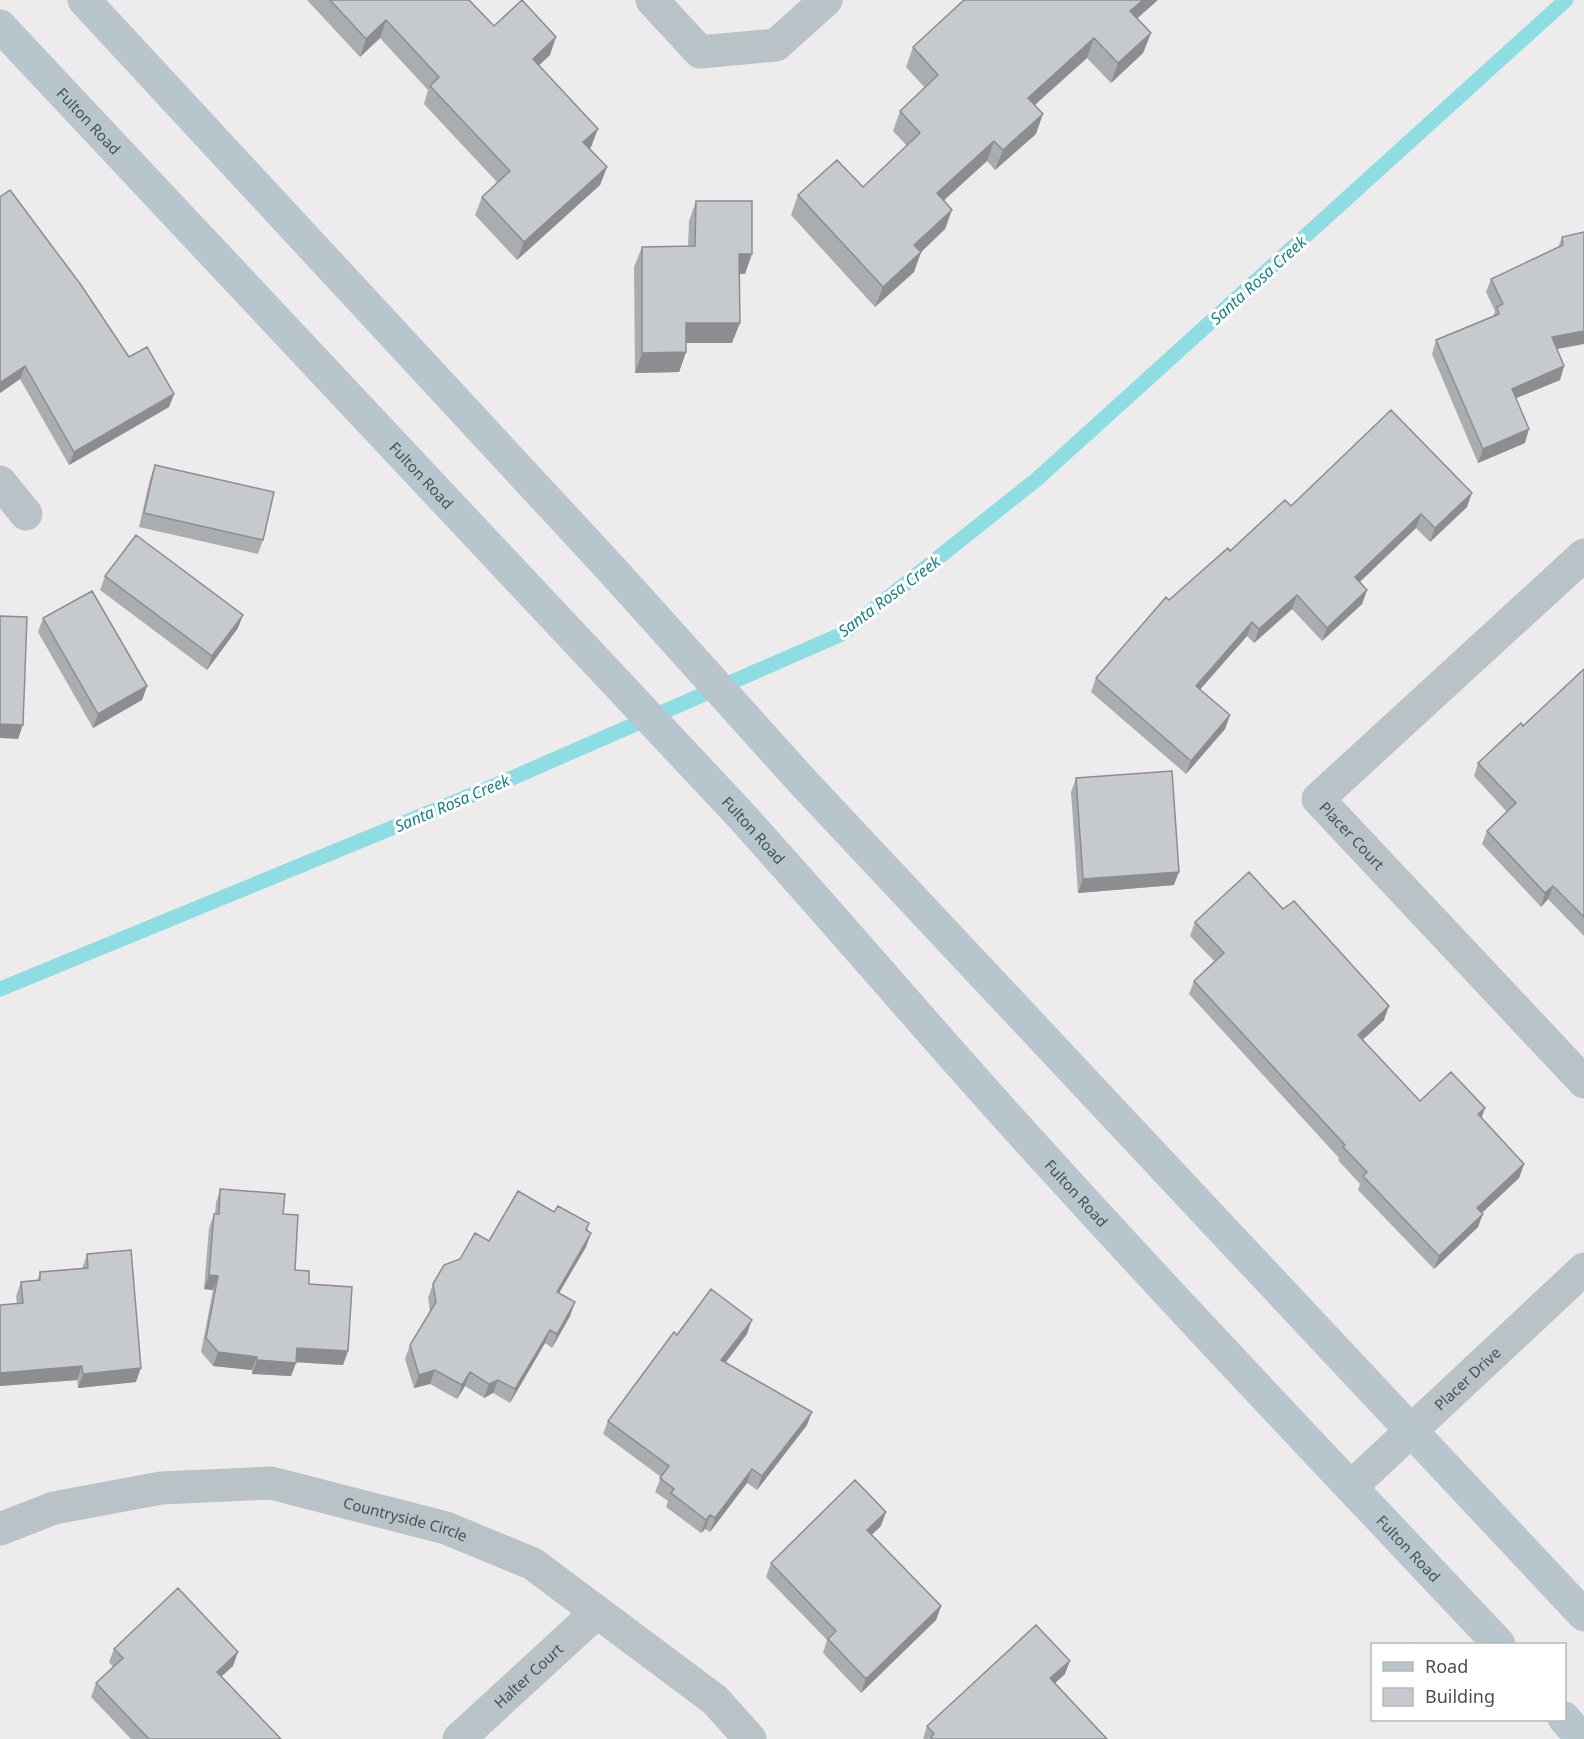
<svg xmlns="http://www.w3.org/2000/svg" width="1584" height="1739" font-family="'Noto Sans',sans-serif">
	<rect width="100%" height="100%" fill="#eeebec"/>
	<g fill="none" stroke-linecap="round" stroke-linejoin="round">
		<!-- stream -->
		<path stroke="#8edde2" stroke-width="15" d="M0 989 489 788 842 634 1036 480 1566 0"/>
		<!-- minor -->
		<g stroke="#b8c2c7" stroke-width="33">
			<path d="M652 0 700 52 776 45 826 0"/>
			<path d="M0 482 26 514"/>
			<path id="s1" d="M1584 555 1318 799 1584 1082"/>
			<path id="s2" d="M1351 1487 1584 1269"/>
			<path id="s3" d="M0 1529 54 1508 161 1488 271 1483 446 1528 533 1564 715 1700 750 1739"/>
			<path id="s4" d="M459 1739 597 1612"/>
		</g>
		<!-- secondary -->
		<g stroke="#b8c5cc" stroke-width="33">
			<path d="M84 0 613 571 802 781 1584 1615"/>
			<path id="s5" d="M0 26 735 809C826 909 913 1012 1003 1112 1165 1292 1333 1468 1499 1644"/>
			<path d="M1564 1718 1582 1739"/>
		</g>
	</g>
	<!-- wall -->
	<path fill="#aaadb0" d="M307 0H469L494 26 550 55 539 65 591 147 590 149 607 167 600 185 517 260 475 215 482 197 497 182 424 104 428 90 380 38 360 57Z
		M1137 19 1151 33 1143 53 1111 83 1087 58 1035 105 1036 134 995 170 987 161 944 200 952 210 945 229 921 252 914 272 875 307 791 215 798 195 863 187 907 146 893 131 900 111 925 88 906 67 913 47Z
		M0 197 129 357 174 394 169 407 69 465 20 379 0 393Z
		M696 201 745 274H739L732 343H686V352L679 372 635 373 634 267 642 247 688 246 689 221Z
		M1584 232 1557 349 1564 366 1560 380 1516 398 1525 443 1478 463 1432 354 1436 340 1493 316 1495 311 1486 292 1491 279 1558 248 1562 237Z
		M155 465 263 540 258 554 139 527 150 479Z
		M1291 506 1467 507 1430 542 1416 528 1360 582 1367 590 1362 604 1322 641 1292 609 1254 643 1247 636 1200 689 1230 715 1225 729 1186 774 1091 692 1096 678 1169 600 1230 551Z
		M105 576 238 628 207 670 100 590Z
		M43 618 147 686 142 700 93 728 38 632Z
		M1584 669V936L1548 899 1541 907 1482 844 1487 831 1507 812 1474 776 1478 763 1523 726Z
		M1076 778 1174 885 1078 893 1071 792Z
		M1195 922 1384 1020 1362 1040 1420 1101 1481 1118 1524 1164 1519 1178 1482 1213 1478 1227 1434 1269 1358 1190 1360 1184 1338 1160 1339 1158 1189 994 1194 981 1214 961 1190 936Z
		M220 1189 283 1214 295 1270 309 1284 348 1351 343 1365 296 1362 291 1376 252 1374V1370L213 1366 201 1352 213 1290 204 1289 209 1228 214 1214H215L216 1203Z
		M554 1212 589 1223 587 1231 591 1233 586 1247 559 1293 575 1302 570 1316 552 1348 545 1343 510 1403 493 1393 484 1398 465 1386 457 1399 430 1384 414 1388 405 1359 410 1345 430 1311 428 1298 433 1284 489 1241Z
		M87 1254 136 1382 78 1388 77 1380 0 1386V1305L17 1304 16 1296 21 1282 37 1281 40 1272 82 1269Z
		M747 1334 725 1362 807 1425 757 1490 747 1483 710 1532 705 1529 701 1533 666 1507 668 1501 655 1492 661 1477 603 1434 608 1421 677 1335Z
		M881 1526 871 1535 941 1606 936 1620 861 1693 823 1653 827 1640 766 1577 771 1563Z
		M114 1649 233 1666 221 1676 281 1739H131L91 1697 96 1683 113 1667 109 1662Z
		M1065 1674 1055 1683 1107 1739H923L927 1726Z"/>
	<!-- shaded-wall -->
	<path fill="#8b8d90" d="M1143 0H1158L1123 31 1130 11Z
		M386 20 380 38 360 57 366 39Z
		M1151 33 1143 53 1111 83 1118 63Z
		M556 37 550 55 527 77 533 59Z
		M1094 38 1087 58 1021 117 1028 98Z
		M1043 114 1036 134 995 170 1003 150Z
		M598 129 591 147 577 160 583 142Z
		M994 141 987 161 930 213 937 193Z
		M607 167 600 185 517 260 524 242Z
		M952 210 945 229 921 252 914 272 875 307 883 287 914 245Z
		M739 254H752L745 274H732Z
		M686 323H740L732 343H679Z
		M1584 331V344L1547 351 1552 337Z
		M686 352 679 372 635 373 642 353Z
		M25 366 20 379 0 393V383Z
		M1564 366 1560 380 1507 402 1512 389Z
		M174 394 169 407 69 465 74 452Z
		M1529 429 1525 443 1478 463 1483 449Z
		M1472 493 1467 507 1430 542 1435 528Z
		M1421 514 1416 528 1350 591 1355 577Z
		M1367 590 1362 604 1322 641 1327 628Z
		M1297 595 1292 609 1254 643 1259 629Z
		M243 615 238 628 207 670 212 656Z
		M1252 622 1247 636 1191 700 1196 686Z
		M147 686 142 700 93 728 98 714Z
		M1230 715 1225 729 1186 774 1191 761Z
		M0 724 23 725 18 739 0 738Z
		M1179 872 1174 885 1078 893 1083 879Z
		M1553 886 1548 899 1541 907 1545 893Z
		M1389 1006 1384 1020 1353 1049 1358 1035Z
		M1485 1108 1480 1122 1478 1114Z
		M1524 1164 1519 1178 1472 1222 1477 1208Z
		M1483 1214 1478 1227 1434 1269 1439 1256Z
		M591 1233 586 1247 552 1305 557 1292Z
		M209 1275 218 1276 213 1290 204 1289Z
		M575 1302 570 1316 552 1348 557 1334Z
		M752 1320 747 1334 717 1374 721 1360Z
		M550 1330 545 1343 510 1403 515 1389Z
		M297 1348 348 1351 343 1365 292 1362Z
		M218 1352 257 1357 252 1370 213 1366Z
		M257 1360 296 1363 291 1376 252 1374Z
		M82 1366 77 1380 0 1386V1373Z
		M141 1368 136 1382 78 1388 83 1374Z
		M435 1370 430 1384 414 1388 419 1375Z
		M470 1372 465 1386 457 1399 462 1385Z
		M498 1380 493 1393 484 1398 489 1384Z
		M812 1412 807 1425 757 1490 762 1476Z
		M752 1469 747 1483 710 1532 715 1518Z
		M886 1512 881 1526 862 1544 867 1530Z
		M710 1515 705 1529 701 1533 706 1520Z
		M941 1606 936 1620 861 1693 866 1679Z
		M238 1652 233 1666 212 1685 217 1672Z
		M1070 1661 1065 1674 1045 1692 1050 1678Z"/>
	<!-- building -->
	<path fill="#c6c9cd" stroke="#8b8d90" stroke-width="1.5" d="M330 0H469L494 26 522 0 556 37 533 59 598 129 583 142 607 167 524 242 482 197 510 171 430 86 439 77 386 20 366 39Z
		M964 0H1143L1130 11 1151 33 1118 63 1094 38 1028 98 1043 114 1003 150 994 141 937 193 952 210 914 245 921 252 883 287 798 195 837 160 863 187 920 133 900 111 938 75 913 47Z
		M10 190 81 285 129 357 147 347 174 394 74 452 25 366 0 383V197Z
		M696 201H752V254H739L740 323H686V352L642 353V247L695 246Z
		M1584 232V331L1552 337 1564 366 1512 389 1529 429 1483 449 1436 340 1499 314 1497 307 1503 304 1491 279 1563 245 1562 237Z
		M1391 410 1472 493 1435 528 1421 514 1355 577 1367 590 1327 628 1297 595 1259 629 1252 622 1196 686 1230 715 1191 761 1096 678 1166 597 1169 600 1228 548 1230 551 1285 500 1291 506Z
		M155 465 274 492 263 540 144 513Z
		M136 535 243 615 212 656 105 576Z
		M92 591 147 686 98 714 43 618Z
		M0 616 27 617 23 725 0 724Z
		M1584 669V917L1553 886 1545 893 1487 831 1516 803 1478 763 1521 723 1523 726Z
		M1172 771 1179 872 1083 879 1076 778Z
		M1249 872 1283 909 1294 901 1389 1006 1358 1035 1420 1101 1451 1072 1485 1108 1478 1114 1524 1164 1477 1208 1483 1214 1439 1256 1363 1176 1367 1172 1343 1147 1345 1145 1194 981 1224 953 1195 922Z
		M220 1189 285 1194 283 1214 298 1215 295 1270 309 1271V1284L352 1287 348 1351 297 1348 296 1363 257 1360V1357L218 1352 206 1338 218 1276 209 1275 214 1214H219Z
		M518 1191 554 1212 558 1206 589 1223 586 1230 591 1233 557 1292 575 1302 557 1334 550 1330 515 1389 498 1380 489 1384 470 1372 462 1385 435 1370 419 1375 410 1345 436 1302 433 1284 444 1265 460 1259 475 1233 489 1241Z
		M131 1250 141 1368 83 1374 82 1366 0 1373V1305L23 1303 21 1282 40 1280V1272L88 1268 87 1254Z
		M711 1289 752 1320 721 1360 812 1412 762 1476 752 1469 715 1518 710 1515 706 1520 671 1493 674 1489 660 1478 669 1466 608 1421 674 1332 677 1335Z
		M855 1480 886 1512 867 1530 941 1606 866 1679 828 1639 836 1631 771 1563Z
		M178 1588 238 1652 217 1672 281 1739H149L96 1683 123 1658 114 1649Z
		M1036 1625 1070 1661 1050 1678 1107 1739H933L931 1737 934 1734 927 1726Z"/>
	<g text-anchor="middle" dominant-baseline="central" stroke-width="6" stroke-linejoin="round" paint-order="stroke">
		<!-- street labels -->
		<g font-size="15" fill="#465157" stroke="#fff">
			<text stroke="none"><textPath href="#s5" startOffset="130">Fulton Road</textPath></text>
			<text stroke="none"><textPath href="#s5" startOffset="616">Fulton Road</textPath></text>
			<text stroke="none"><textPath href="#s5" startOffset="1102">Fulton Road</textPath></text>
			<text stroke="none"><textPath href="#s1" startOffset="411">Placer Court</textPath></text>
			<text stroke="none"><textPath href="#s5" startOffset="1588">Fulton Road</textPath></text>
			<text stroke="none"><textPath href="#s2" startOffset="159">Placer Drive</textPath></text>
			<text stroke="none"><textPath href="#s3" startOffset="416">Countryside Circle</textPath></text>
			<text stroke="none"><textPath href="#s5" startOffset="2074">Fulton Road</textPath></text>
			<text stroke="none"><textPath href="#s4" startOffset="94">Halter Court</textPath></text>
		</g>
		<!-- water labels -->
		<g font-size="16" font-style="italic" fill="#188289" stroke="#fff">
			<text transform="translate(1258 280) rotate(-42)">Santa Rosa Creek</text>
			<text transform="translate(889 596) rotate(-37)">Santa Rosa Creek</text>
			<text transform="translate(452 803) rotate(-23)">Santa Rosa Creek</text>
		</g>
	</g>
	<!-- legend -->
	<rect x="1371" y="1643" width="195" height="78" fill="#ffffff" stroke="#b5b9bc" stroke-width="1.5"/>
	<rect x="1383" y="1662" width="30" height="9" fill="#b8c5cc" stroke="#b5b9bc" stroke-width="1.5"/>
	<text x="1425" y="1673" font-size="18" fill="#465157">Road</text>
	<rect x="1383" y="1688" width="30" height="18" fill="#c6c9cd" stroke="#b5b9bc" stroke-width="1.5"/>
	<text x="1425" y="1703" font-size="18" fill="#465157">Building</text>
</svg>
